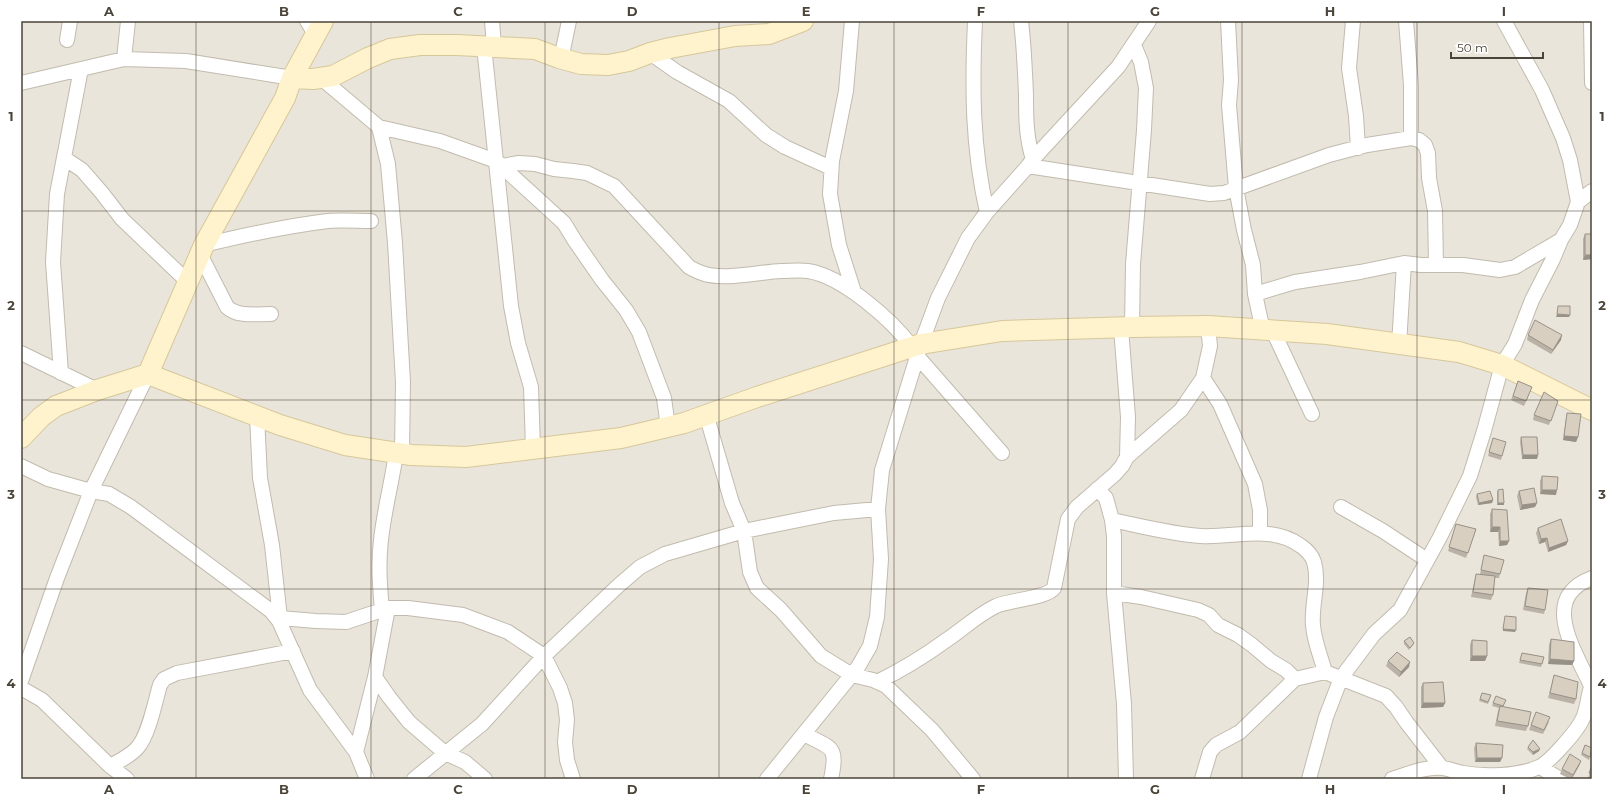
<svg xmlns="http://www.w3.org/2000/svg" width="1613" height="800" font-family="Montserrat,sans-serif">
	<rect width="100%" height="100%" fill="#f6f3ec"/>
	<!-- residential -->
	<path fill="#eae5da" d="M21 21H1592V779H21Z"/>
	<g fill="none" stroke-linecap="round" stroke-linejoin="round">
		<!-- street casing -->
		<g stroke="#c2bbae" stroke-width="16">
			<path id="street" d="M307 21 316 36
				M492 21 494 46
				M852 21 846 91 832 161 830 194 839 245 854 292
				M975 21C972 87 972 147 987 212
				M1021 21C1024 46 1025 70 1026 95 1026 116 1026 138 1033 159
				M1228 21 1231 80 1229 105 1236 188 1244 230 1253 265 1255 294 1263 331
				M1353 21 1349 68 1356 116 1358 148
				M1406 21 1411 85V138
				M1504 21 1542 90 1563 138 1570 160 1578 202
				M1591 21 1592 83
				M67 40 70 21
				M484 46 511 306 518 343 531 387 533 448
				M650 53 677 72 729 101 766 135 785 147 831 168
				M124 59 128 21
				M561 59 569 21
				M321 78 379 127 440 141 496 161 564 223 575 241 602 280 626 310 639 332 664 398 668 427
				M21 83 124 59 186 61 292 78
				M379 127 388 164 395 243 403 382 402 453
				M64 158 82 170 102 193 122 219 187 281
				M502 166 519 163 535 164 554 169 573 171 587 173 614 186 689 267C693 269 698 272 702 273 722 281 759 272 781 271 789 271 800 270 808 271 842 276 892 320 912 347
				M1028 166 1210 194 1224 193 1329 155 1367 145 1411 138 1419 140 1425 145 1428 153 1429 178 1435 211 1436 265
				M204 245C245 235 286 226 328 221 342 220 357 221 371 221
				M200 254 227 307C237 317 257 314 271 314
				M1255 294 1295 282 1360 272 1404 263 1421 265H1463L1500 270 1515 267 1561 240
				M1132 327 1133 264 1144 130 1146 88 1141 62 1134 45
				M1273 331 1312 414
				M1399 345 1404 263
				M21 353 97 390
				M918 357 1002 453
				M61 373 53 262 57 194 81 69
				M1203 378 1220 404 1255 484 1260 510V533
				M706 414 732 503 744 531 750 572 757 588 781 610 821 656 852 675 873 680 886 686 932 730 973 779
				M257 416 260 478 272 545 280 618 279 621
				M1127 457 1181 410 1203 378 1210 346 1208 326
				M21 466 48 479 91 491 109 494 131 507 271 611 279 621 310 690 356 752 367 779
				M1097 489 1106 498 1112 520 1114 536V593L1124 704 1126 779
				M1341 507 1383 531 1427 560
				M1112 520C1141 526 1171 534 1201 536 1235 538 1271 524 1301 546 1307 550 1312 556 1314 562 1320 582 1311 605 1313 625 1314 641 1321 657 1325 672
				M1114 593 1141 597 1198 610 1209 615 1218 625 1238 635 1252 645 1271 661 1286 670 1295 679
				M382 611C380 587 378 564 381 540 384 511 392 482 396 453
				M280 618 316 621 346 622 388 608H408L463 615 508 632 544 656 560 688 565 703 567 720 565 742 567 760 573 779
				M375 677 389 697 409 722 445 753 465 762 485 779
				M21 681 57 578 91 491 148 374
				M877 682C902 670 926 655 948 639 964 628 979 614 996 606 1010 600 1047 598 1054 588L1068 519 1077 507 1115 474 1122 466 1127 457 1128 417 1121 328
				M1591 686C1576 652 1538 598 1592 578
				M21 688 42 700 110 766 127 779
				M804 734C832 749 838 745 831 779
				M356 752 375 677 388 608
				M110 766C119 761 131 756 138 747 149 734 155 702 160 685L164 679 177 673 293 651
				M1540 767 1560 779
				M414 779 482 724 544 656 618 586 640 567 665 554 744 531 834 513 878 509
				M767 779 858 667 870 646 877 617 881 559 878 509 882 470 921 344 938 298 968 238 987 212 1028 166 1033 159 1118 67 1149 21
				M1202 779 1210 752 1216 745 1240 732 1295 679 1325 672 1386 696 1396 707 1407 723 1442 768
				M1309 779 1326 717 1341 678 1374 634 1400 610 1440 537 1470 476 1484 431 1502 365 1515 344 1532 300 1553 259 1561 240 1570 225 1578 202 1592 191
				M1392 779C1408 774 1426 766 1443 768 1450 769 1456 772 1463 773 1484 777 1519 776 1539 767 1549 763 1577 731 1582 720 1588 710 1587 696 1592 685"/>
		</g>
		<!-- secondary casing -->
		<g stroke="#d6c79b" stroke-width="22">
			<path id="secondary" d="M292 78 313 79 333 76 368 58 390 49 420 45H457L535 49 559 58 581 64 608 65 629 61 650 53 670 48 735 36 769 34 803 21
				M148 374 204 245 285 98 292 78 323 21
				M21 438 41 417 56 406 97 390 148 374 280 425 345 445 411 455 466 457 621 438 684 423 757 397 921 344 1002 331 1132 327 1208 326 1327 334 1459 352 1502 365 1592 410"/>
		</g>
		<!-- street -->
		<use href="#street" stroke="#fff" stroke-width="14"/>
		<!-- secondary -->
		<use href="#secondary" stroke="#fff3cd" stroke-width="20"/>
	</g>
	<!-- wall -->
	<path fill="#bab2a6" d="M1585 234H1592V259L1583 260V239Z
		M1592 326V338H1591Z
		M1528 335 1561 340 1551 354 1527 340Z
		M1518 381 1530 392 1524 406 1511 400Z
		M1558 401 1549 425 1533 420 1534 415Z
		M1567 413 1578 437 1576 442 1563 440 1566 418Z
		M1521 437 1538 455 1537 459H1522L1520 442Z
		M1493 438 1502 456 1501 460 1488 456Z
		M1542 476 1556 495 1540 494V481Z
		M1498 490 1504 505H1497V493Z
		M1519 491 1537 503 1535 507 1520 510 1517 496Z
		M1477 494 1493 500 1492 503 1478 505 1476 497Z
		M1492 509 1509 541 1507 545 1499 546 1498 532H1490V514Z
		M1456 524 1476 529 1466 558 1448 551Z
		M1538 528 1568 541 1566 545 1548 552 1545 542 1539 544 1536 533Z
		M1484 555 1500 574 1499 578H1495L1493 595 1491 600 1471 597 1475 578 1476 574H1480L1483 560Z
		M1528 588 1545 610 1544 614 1523 610 1526 593Z
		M1551 639 1574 661 1572 665 1548 664 1549 644Z
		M1472 640 1487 656 1485 661H1470V645Z
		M1404 641 1414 643 1413 645 1409 650 1404 644Z
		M1522 653 1544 657 1541 667 1519 663Z
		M1388 661 1409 667 1399 677 1386 666Z
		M1554 675 1576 699 1574 704 1548 698Z
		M1423 683 1445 703 1443 707 1421 708V687Z
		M1482 693 1491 695 1488 704 1479 701Z
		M1496 696 1506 700 1503 707 1528 726 1526 731 1495 726 1498 711 1499 708 1492 706Z
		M1536 712 1549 722 1543 734 1529 730Z
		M1476 743 1502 758 1500 762H1475L1474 748Z
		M1585 745 1592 750 1589 760 1581 755Z
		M1528 747 1539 751 1533 755 1527 749Z
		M1581 761 1579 766 1572 779H1570L1560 774 1562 769Z
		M1592 765V779H1590L1588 778Z"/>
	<!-- shaded-wall -->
	<path fill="#979187" d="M1585 255H1592V259L1583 260Z
		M1557 314 1570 315 1569 317H1556Z
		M1562 335 1561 340 1551 354 1553 350Z
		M1564 436 1578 437 1576 442 1563 440Z
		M1523 455H1538L1537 459H1522Z
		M1542 490H1557L1556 495 1540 494Z
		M1493 500 1492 503 1478 505 1479 503Z
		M1498 503H1504V505H1497Z
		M1537 503 1535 507 1520 510 1522 505Z
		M1492 527H1500L1498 532H1490Z
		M1547 538 1545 542 1539 544 1541 539Z
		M1500 541H1509L1507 545 1499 546Z
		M1568 541 1566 545 1548 552 1549 548Z
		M1503 629 1516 630 1515 632 1503 631Z
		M1472 656H1487L1485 661H1470Z
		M1550 659 1574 661 1572 665 1548 664Z
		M1410 662 1409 667 1399 677 1401 672Z
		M1423 703H1445L1443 707 1421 708Z
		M1540 749 1539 751 1533 755V752Z
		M1477 758H1502L1500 762H1475Z
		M1581 761 1579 766 1571 779 1573 775Z"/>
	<!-- building -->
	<path fill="#d8cfc1" stroke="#979187" d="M1585 234H1592V255H1585Z
		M1558 306H1570V315L1557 314Z
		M1535 320 1562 335 1553 350 1528 335Z
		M1518 381 1532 387 1526 401 1513 396Z
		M1544 392 1558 401 1551 421 1534 415Z
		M1567 413 1581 414 1578 437 1564 436Z
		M1521 437H1537L1538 455H1523Z
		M1493 438 1506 442 1502 456 1489 452Z
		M1542 476 1558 477 1557 490H1542Z
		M1534 488 1537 503 1522 505 1519 491Z
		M1503 489 1504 503H1498V490Z
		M1490 491 1493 500 1479 503 1477 494Z
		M1492 509 1507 510 1509 541H1500V527H1492Z
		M1561 519 1568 541 1549 548 1547 538 1541 539 1538 528Z
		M1456 524 1476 529 1468 553 1449 547Z
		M1484 555 1504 560 1500 574 1481 570Z
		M1476 574 1495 576 1493 595 1473 592Z
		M1528 588 1548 590 1545 610 1525 606Z
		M1505 616 1516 617V630L1503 629Z
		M1410 637 1414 643 1410 648 1404 641Z
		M1551 639 1574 642V661L1550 659Z
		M1472 640 1487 641V656H1472Z
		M1397 652 1410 662 1401 672 1388 661Z
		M1522 653 1544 657 1542 664 1520 660Z
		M1554 675 1578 682 1576 699 1550 693Z
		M1443 682 1445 703H1423V683Z
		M1482 693 1491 695 1488 702 1480 699Z
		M1496 696 1506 700 1503 706 1493 703Z
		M1500 706 1531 712 1528 726 1497 721Z
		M1536 712 1550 717 1544 730 1531 725Z
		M1533 740 1540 749 1533 752 1528 747Z
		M1476 743 1503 745 1502 758H1477Z
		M1585 745 1592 748 1590 757 1582 753Z
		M1570 754 1581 761 1573 775 1562 769Z
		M1592 765V774L1589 773Z"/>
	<!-- grid -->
	<path fill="none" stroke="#4b4439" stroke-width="1" stroke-opacity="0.55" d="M196 21V779M371 21V779M545 21V779M719 21V779M894 21V779M1068 21V779M1242 21V779M1417 21V779M21 211H1592M21 400H1592M21 589H1592"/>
	<!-- border -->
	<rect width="1613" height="800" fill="none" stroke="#ffffff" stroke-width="44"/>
	<!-- scale -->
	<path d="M1451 52v6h92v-6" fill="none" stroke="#4b4439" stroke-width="2"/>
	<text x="1457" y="52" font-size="12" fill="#4b4439" stroke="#ffffff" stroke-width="3" paint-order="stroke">50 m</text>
	<rect x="22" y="22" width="1569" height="756" fill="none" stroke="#4b4439" stroke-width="1.5"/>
	<g font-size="13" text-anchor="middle" font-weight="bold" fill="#4b4439">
		<text x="109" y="16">A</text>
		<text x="284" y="16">B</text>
		<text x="458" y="16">C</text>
		<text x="632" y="16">D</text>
		<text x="806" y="16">E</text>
		<text x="981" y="16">F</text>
		<text x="1155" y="16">G</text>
		<text x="1330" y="16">H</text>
		<text x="1504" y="16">I</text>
		<text x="11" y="121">1</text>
		<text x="1602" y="121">1</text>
		<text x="11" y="310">2</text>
		<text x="1602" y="310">2</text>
		<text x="11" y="499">3</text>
		<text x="1602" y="499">3</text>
		<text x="11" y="688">4</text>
		<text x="1602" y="688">4</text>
		<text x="109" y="794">A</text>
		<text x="284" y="794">B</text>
		<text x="458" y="794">C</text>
		<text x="632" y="794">D</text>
		<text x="806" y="794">E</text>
		<text x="981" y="794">F</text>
		<text x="1155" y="794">G</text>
		<text x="1330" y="794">H</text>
		<text x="1504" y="794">I</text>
	</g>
</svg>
